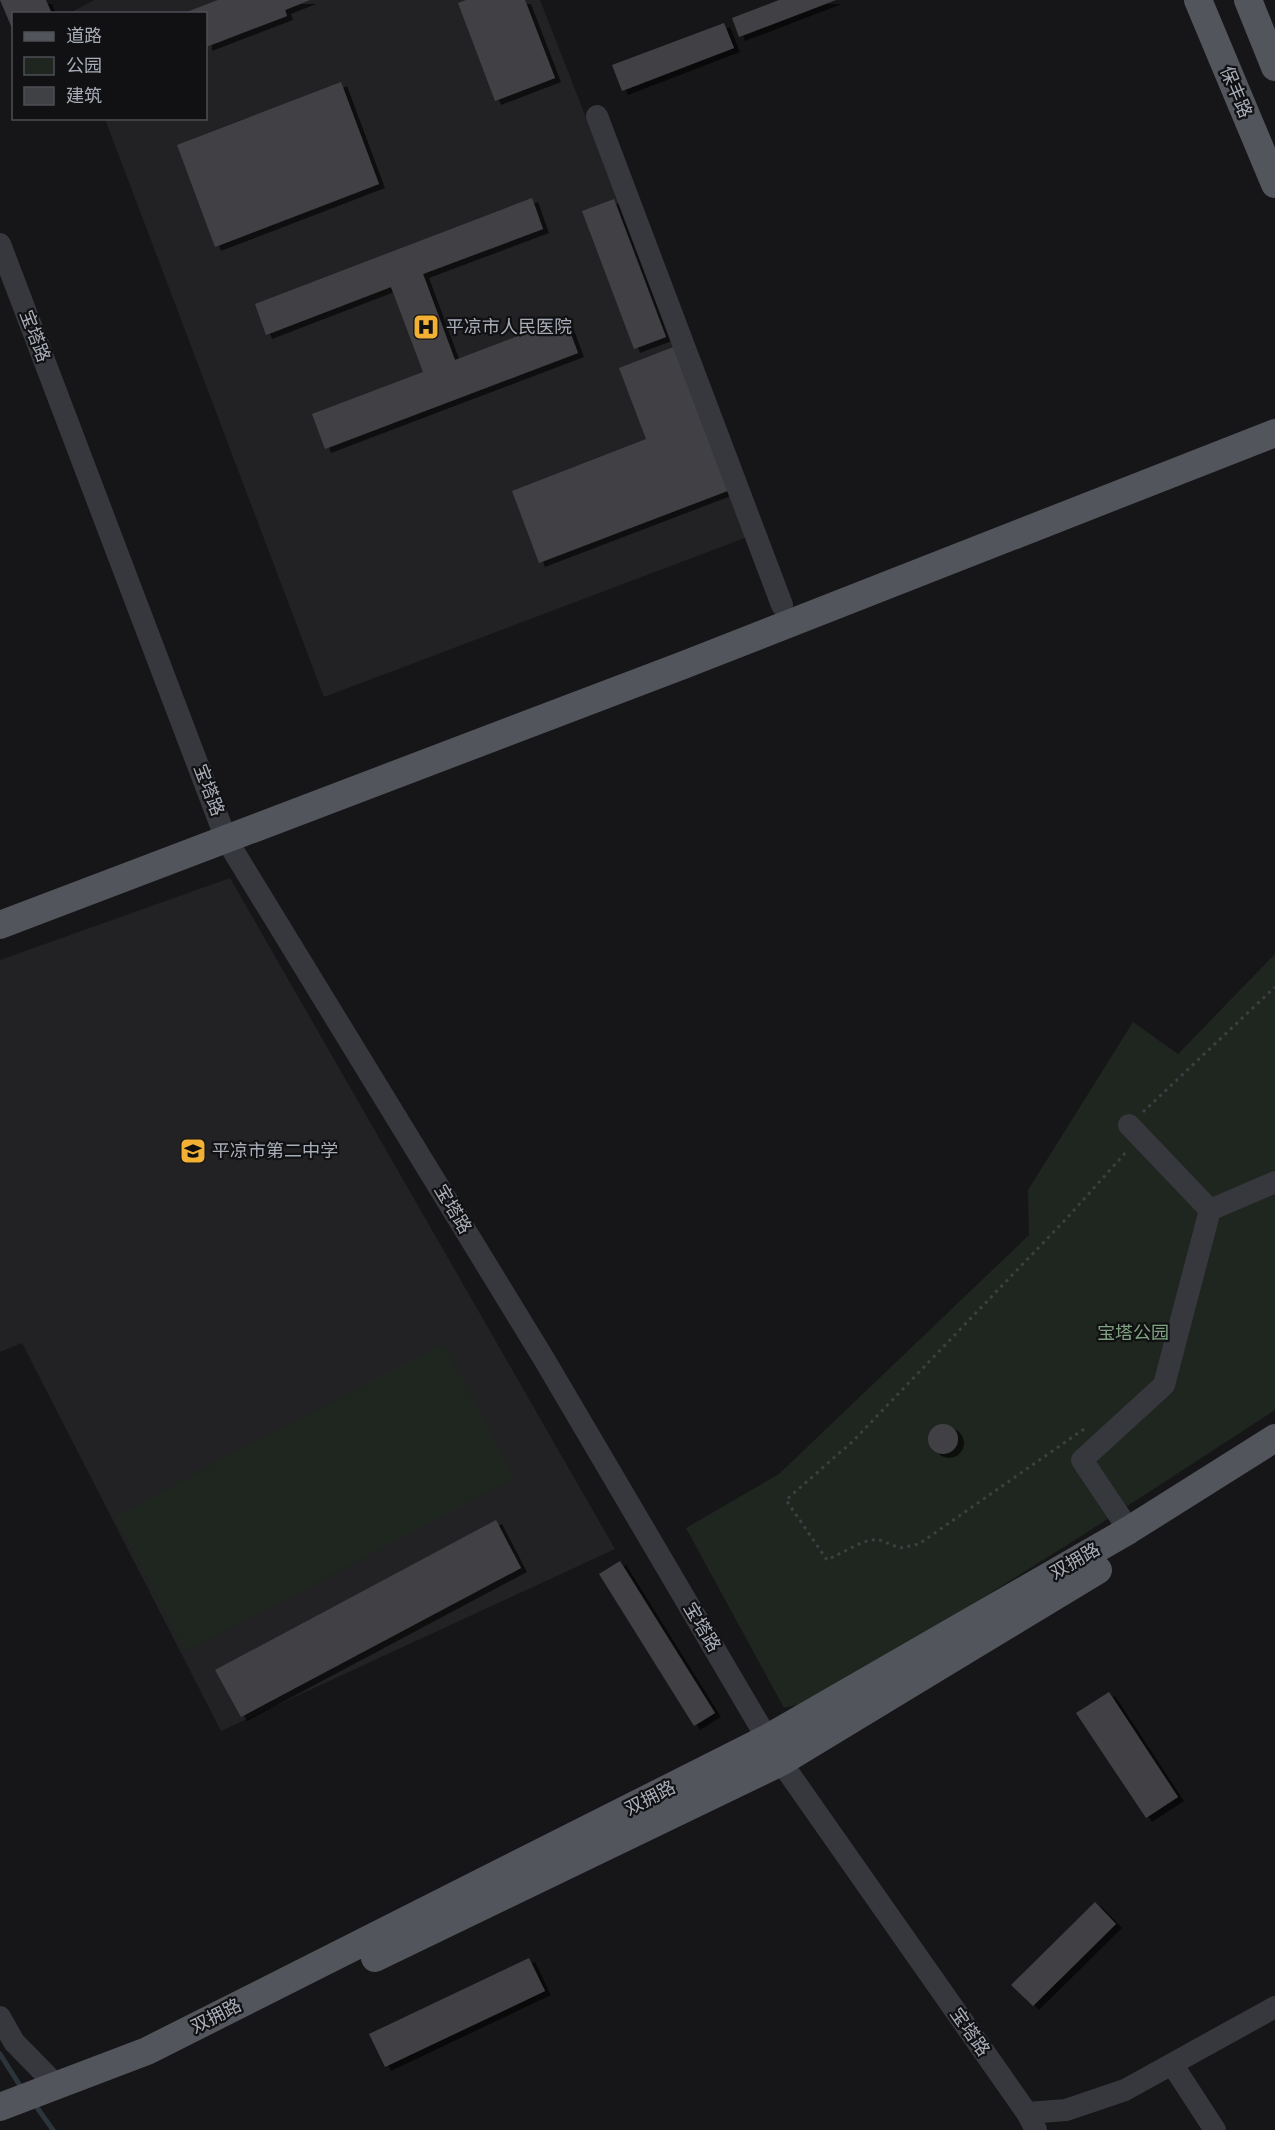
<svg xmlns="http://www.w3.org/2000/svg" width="1275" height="2130" font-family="Montserrat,'Noto Sans SC',sans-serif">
	<defs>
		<filter id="shadow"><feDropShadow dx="6" dy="4" stdDeviation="0" flood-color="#0009"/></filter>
	</defs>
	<rect width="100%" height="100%" fill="#161618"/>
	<!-- built -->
	<path fill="#222225" d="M94 0H540L750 536 324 697 105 119 206 118V14H68Z
		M230 878 615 1549 221 1731 22 1343 0 1352V960Z"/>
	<!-- green -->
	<path fill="#1e261f" d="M1275 954V1410L1083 1535 861 1674 810 1702 784 1708 686 1528 779 1474 1029 1235 1028 1190 1133 1022 1178 1054Z
		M444 1343 514 1479 185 1652 115 1516Z"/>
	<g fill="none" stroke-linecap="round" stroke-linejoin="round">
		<!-- stream -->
		<path stroke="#2c353c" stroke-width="5" d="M0 2054 19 2084
			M38 2109 53 2130"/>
	</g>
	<!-- building -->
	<path fill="#404145" filter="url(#shadow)" d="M0 0H46L52 14H14V33Z
		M218 0H310L285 10 287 16 206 47V14L184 13Z
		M466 0H525L555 78 495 101 458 3Z
		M779 0H836L739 37 732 18Z
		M724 23 734 48 622 91 612 65Z
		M341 82 379 184 215 247 177 145Z
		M532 198 543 229 423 274 455 360 565 318 578 353 325 449 312 414 423 372 391 287 266 335 255 304Z
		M614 199 666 337 634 349 582 211Z
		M676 346 730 490 539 563 512 491 646 439 619 368Z
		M928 1439a15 15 0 1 1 30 0a15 15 0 1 1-30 0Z
		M496 1520 521 1568 241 1717 215 1670Z
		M620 1561 715 1713 694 1726 599 1574Z
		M1109 1692 1178 1797 1146 1818 1076 1713Z
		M1095 1902 1116 1924 1033 2006 1011 1985Z
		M529 1958 545 1991 385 2067 369 2034Z"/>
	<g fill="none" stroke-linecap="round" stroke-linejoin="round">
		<!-- path -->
		<path stroke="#3d3f44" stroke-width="3" stroke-dasharray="3 4.5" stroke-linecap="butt" d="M1143 1112 1275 987
			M1084 1429 919 1544 900 1548 877 1539 863 1542 827 1560 786 1500 853 1441 1067 1218 1127 1151"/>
		<!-- minor -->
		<path stroke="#37383d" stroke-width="22" d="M597 116 782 605
			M0 244 226 839 544 1359 781 1762 1027 2113 1036 2130
			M1129 1125 1210 1210
			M1210 1210 1275 1182
			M1129 1530 1082 1460 1164 1385 1210 1210
			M0 2017 14 2042 57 2086
			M1172 2064 1215 2130
			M1027 2113 1066 2110 1125 2090 1275 2007"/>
		<!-- major -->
		<path stroke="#53555c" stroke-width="28" d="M1198 0 1275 184
			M1248 0 1275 67
			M0 925 681 666 1275 433
			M375 1958 781 1762 1098 1570
			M0 2107 147 2051 768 1738 1129 1530 1275 1438"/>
	</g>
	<!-- icons -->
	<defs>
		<g id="hospital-square" transform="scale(1.35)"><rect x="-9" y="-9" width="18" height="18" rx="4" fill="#f2b134" stroke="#111113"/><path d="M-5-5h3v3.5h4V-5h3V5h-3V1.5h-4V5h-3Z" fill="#111"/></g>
		<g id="school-square" transform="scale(1.35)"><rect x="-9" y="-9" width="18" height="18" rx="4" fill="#f2b134" stroke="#111113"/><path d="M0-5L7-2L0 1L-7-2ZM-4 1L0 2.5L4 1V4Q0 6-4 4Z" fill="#111"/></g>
	</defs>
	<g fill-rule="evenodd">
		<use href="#hospital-square" x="426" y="327"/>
		<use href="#school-square" x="193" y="1151"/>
	</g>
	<g text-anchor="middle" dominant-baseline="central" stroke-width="4.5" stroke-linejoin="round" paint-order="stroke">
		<!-- street labels -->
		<g font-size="18" fill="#a8adb8" stroke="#111113">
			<text transform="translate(1236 92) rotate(67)">保丰路</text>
			<text transform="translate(35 336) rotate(69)">宝塔路</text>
			<text transform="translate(209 790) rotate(69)">宝塔路</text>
			<text transform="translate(453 1209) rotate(59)">宝塔路</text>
			<text transform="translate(1075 1561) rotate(-30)">双拥路</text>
			<text transform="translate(702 1627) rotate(59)">宝塔路</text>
			<text transform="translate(650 1798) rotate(-27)">双拥路</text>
			<text transform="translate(216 2016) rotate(-27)">双拥路</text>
			<text transform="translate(970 2032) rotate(55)">宝塔路</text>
		</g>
		<!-- poi labels -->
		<g font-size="18" fill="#a8adb8" stroke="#111113" text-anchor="start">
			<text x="446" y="327">平凉市人民医院</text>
			<text x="212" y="1151">平凉市第二中学</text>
		</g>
		<!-- park labels -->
		<g font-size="18" fill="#7fa381" stroke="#111113">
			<text x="1133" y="1333">宝塔公园</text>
		</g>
	</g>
	<!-- legend -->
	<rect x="12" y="12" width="195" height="108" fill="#111113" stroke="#4d4f55" stroke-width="1.5"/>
	<rect x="24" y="32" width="30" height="9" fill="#53555c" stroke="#4d4f55" stroke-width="1.5"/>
	<text x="66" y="42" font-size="18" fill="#a8adb8">道路</text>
	<rect x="24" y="57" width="30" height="18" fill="#1e261f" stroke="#4d4f55" stroke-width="1.5"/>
	<text x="66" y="72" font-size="18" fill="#a8adb8">公园</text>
	<rect x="24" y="87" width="30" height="18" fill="#404145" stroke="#4d4f55" stroke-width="1.5"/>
	<text x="66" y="102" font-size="18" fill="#a8adb8">建筑</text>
</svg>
